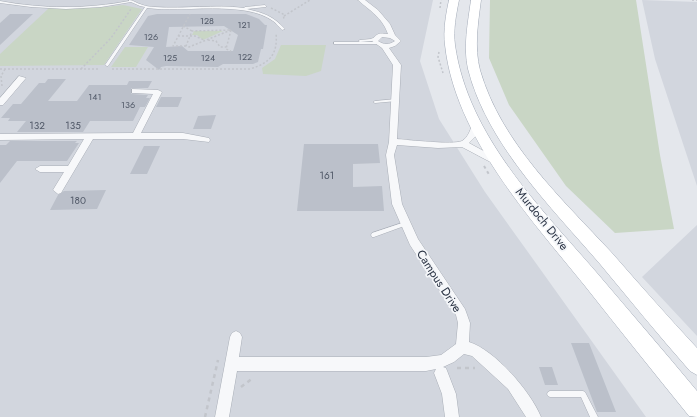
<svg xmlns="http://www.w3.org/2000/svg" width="697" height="417" font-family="Jost,sans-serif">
	<rect width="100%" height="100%" fill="#e4e7ec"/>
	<!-- built -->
	<path fill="#d2d6de" d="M0 0H433L420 61 439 119 485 192 646 417H0Z
		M642 0 697 2V186L655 59Z
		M697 225V336L642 277Z"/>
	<!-- green -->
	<path fill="#c9d6c5" d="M490 0H636L660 155 674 229 615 233 566 186 509 105 489 58Z
		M123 5 142 9 104 65 0 66V54L49 8 106 7Z
		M194 31H223L203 40 197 35H192Z
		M281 45H326L321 71 306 76 263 74 262 68 275 59Z
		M125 47H148L136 67H111Z"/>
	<!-- building -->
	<path fill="#bbc0ca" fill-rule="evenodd" d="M10 14H33L0 45V23Z
		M157 14H246L259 19 265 25H267L263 49H261L258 62 253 64H223L218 67 166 66 161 67 159 70 146 60 154 47 129 45 148 16ZM224 26 238 35 233 51H188L182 46 166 47 169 27Z
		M48 79H66L48 101H77L89 85H127L129 81H152L148 88H131V94L148 95 146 98H150L145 107H140L133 121H90L83 132H17L26 121H8L10 118H1L13 104H21L39 83H45Z
		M161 97H182L178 107H156Z
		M216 115 211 129H193L198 116Z
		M10 141H77L75 143H79L67 161H17L0 183V145H6Z
		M304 144H378L380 163 353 164V187L382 186 384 211H297Z
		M144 146H160L147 174H130Z
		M106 190 97 209 50 210 58 195 64 191Z
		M571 343H589L616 412H597Z
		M539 367H552L558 385H545Z"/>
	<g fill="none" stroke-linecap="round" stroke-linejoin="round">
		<!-- service casing -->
		<g stroke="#a9aeb7" stroke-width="1">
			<path id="service" d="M129 0C133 0 136 3 140 4 145 6 150 7 155 7 185 9 214 4 244 8L245 7 265 5 266 6V7L247 9C264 13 273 16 285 29L282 30C279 27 276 23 273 21 244 0 183 13 147 8L108 66H107L105 65 145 7 140 6 131 2 101 7 66 9 31 7 0 3V1C43 9 87 9 129 1Z
				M377 36 379 37 378 38 372 41 360 42 358 41 360 40 371 39Z
				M334 42H377L379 43 377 44H334Z
				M396 99H397V101L375 103 373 102 375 101Z
				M405 222 407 223 408 224 407 225 374 237H372L371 235 372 233Z
				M550 391H583L585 392 598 417H590L581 397H550L548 396 547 394 548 392Z"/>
		</g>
		<!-- minor casing -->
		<g stroke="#a9aeb7" stroke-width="1">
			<path id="minor" d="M358 0H365L378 10 390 24 395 35 401 41 395 46 389 48 401 65 397 139C410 140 452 145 462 141 468 137 470 131 472 125L476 122 480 125 477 135 469 143 502 161 504 163 502 165H496L462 147 438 148 397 145 394 155 402 204 418 239 465 309 470 323 469 342C495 350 531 392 541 417H526L508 389 472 356 464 354 454 362 443 367 446 368 456 394 459 417H445L442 394 434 373 436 369 426 371H237L229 417H215L230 337 232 333 236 331 240 333 242 337 239 357H426L441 355 456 344 458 323 456 315 410 245 392 204 386 155 389 142 393 65 382 48 372 41C376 33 380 33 388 34 382 17 370 11 358 0ZM382 37 390 38 395 41C389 45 384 45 378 41Z
				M19 76 26 78 3 105H0V98Z
				M132 89 158 90 162 92 141 133H183L209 138 210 140 209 142 183 139H93L61 193 58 194 53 190 64 172H40L35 169 40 166H68L84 139 0 140V134L133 133 153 94 135 93H132Z"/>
		</g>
		<!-- primary casing -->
		<g stroke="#a3abb8" stroke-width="1">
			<path id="primary" d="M449 0H459C456 15 453 30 455 45 468 136 540 207 597 273 630 312 664 351 697 391V417L689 416C654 373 619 329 585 286 529 217 455 136 445 45 443 30 446 14 449 0Z
				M471 0H481C478 23 474 47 480 70 501 143 562 199 612 253 640 285 668 317 697 348V375L690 371C659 336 630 300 600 264 551 207 487 144 468 69 463 47 468 22 471 0Z"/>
		</g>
		<!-- path-far2 -->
		<path stroke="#c2c5cb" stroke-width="1.5" stroke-dasharray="2 2" stroke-linecap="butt" d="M692 0H697
			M271 8 283 14 284 19
			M440 8 441 0
			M284 16 310 0
			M183 26 192 31
			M231 30 226 49 231 51
			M231 30 189 47 186 46 192 31Z
			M178 36H195L204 40
			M208 40 216 41 220 47H226
			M186 46H173L190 14
			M439 52 438 57 443 73
			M0 69H100
			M81 69 111 38 131 9
			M112 69H250C270 63 278 54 276 33
			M2 86 1 76 5 69"/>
		<!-- path-far1 -->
		<path stroke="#c2c5cb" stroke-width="2" stroke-dasharray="3 3" stroke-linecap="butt" d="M484 166 490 176"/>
		<!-- path -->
		<path stroke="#c2c5cb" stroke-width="2.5" stroke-dasharray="4 4" stroke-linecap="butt" d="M457 368H475
			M241 387 253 378
			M205 417 218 360"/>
		<!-- service -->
		<use href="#service" fill="#f7f8fa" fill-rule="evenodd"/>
		<!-- minor -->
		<use href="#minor" fill="#f7f8fa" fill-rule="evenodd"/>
		<!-- primary -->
		<use href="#primary" fill="#fff" fill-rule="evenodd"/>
	</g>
	<g text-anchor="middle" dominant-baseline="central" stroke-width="3.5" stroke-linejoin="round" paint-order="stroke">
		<!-- far-number labels -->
		<g font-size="9" fill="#4f5766">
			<text x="207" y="20">128</text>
			<text x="244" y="24">121</text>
			<text x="151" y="36">126</text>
			<text x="245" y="56">122</text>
			<text x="170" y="57">125</text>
			<text x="208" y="57">124</text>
			<text x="95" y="96">141</text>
			<text x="128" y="104">136</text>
		</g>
		<!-- number labels -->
		<g font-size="10" fill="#4f5766">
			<text x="37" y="125">132</text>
			<text x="73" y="125">135</text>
			<text x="327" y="175">161</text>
			<text x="78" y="200">180</text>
		</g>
		<!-- street labels -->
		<g font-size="12" fill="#2b3445" stroke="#f4f6f9">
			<text transform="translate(542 219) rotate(51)">Murdoch Drive</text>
			<text transform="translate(439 281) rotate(57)">Campus Drive</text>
		</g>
	</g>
</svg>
